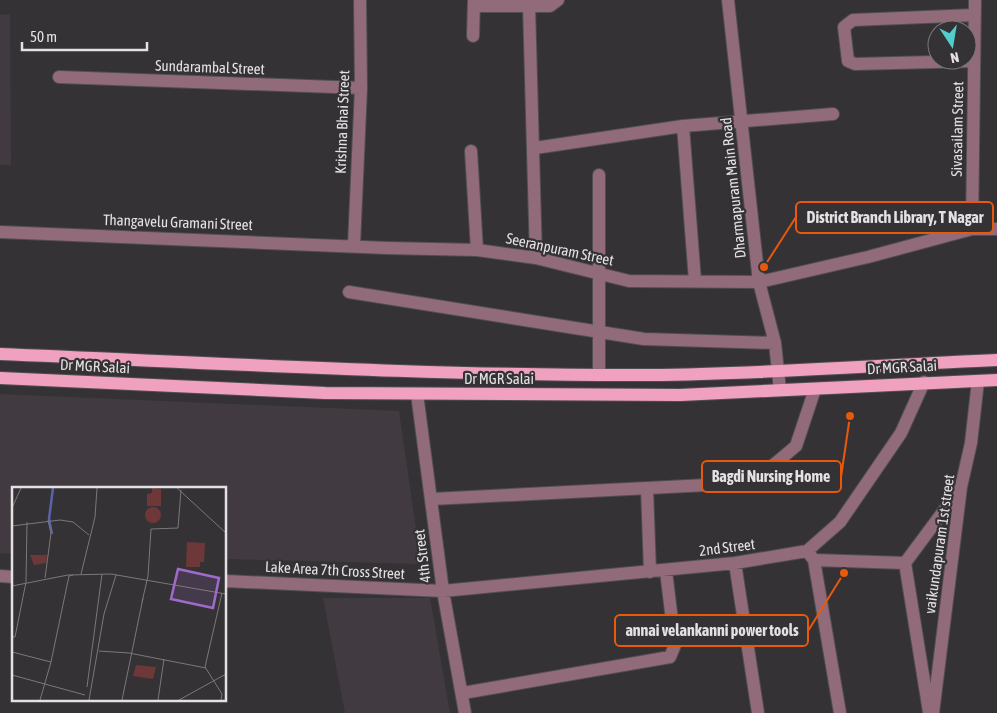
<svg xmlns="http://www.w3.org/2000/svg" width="997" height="713" font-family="'Asap Condensed',sans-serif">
	<rect width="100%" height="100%" fill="#353235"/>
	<!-- built -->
	<path fill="#423a41" d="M10 14 11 165H0V15Z
		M0 394 399 411 421 564 225 559V488H14V554L0 553Z
		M323 598H430L450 713H345Z"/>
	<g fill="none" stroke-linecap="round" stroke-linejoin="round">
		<!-- minor casing -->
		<g stroke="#514e51" stroke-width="14">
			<path id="minor" d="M728 0 759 282 775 343 780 390
				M474 6H550L558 0
				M529 6 536 258
				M473 36 474 0
				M974 61 855 64 848 61 844 27 853 20 974 15
				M59 77 361 88
				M683 126 695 281
				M535 148 683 126 833 114
				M471 151 477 250
				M599 175V374
				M972 229 975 0
				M0 232 387 248 477 250 536 258 629 281 759 282 868 257 972 229H997
				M354 245 361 88 360 0
				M349 292 644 339 775 343
				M417 394 443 591 465 713
				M647 488 650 572
				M432 499 707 485 758 478 796 446 815 389
				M807 551 814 560 840 713
				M814 560 905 563
				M735 563 758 713
				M0 576 14 577
				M225 581 443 591 735 563 807 551 840 522 901 433 924 382
				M463 693 670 657 675 645 666 571
				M929 712 905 563 960 489
				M933 713 961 487 971 443 978 381"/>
		</g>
		<!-- major casing -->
		<g stroke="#514e51" stroke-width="14">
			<path id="major" d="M0 354C217 363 434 376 651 375 767 374 882 365 997 360
				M0 378 325 393 680 395 997 380"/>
		</g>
		<!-- minor -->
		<use href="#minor" stroke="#926b7a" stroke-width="12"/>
		<!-- major -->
		<use href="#major" stroke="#f0a1bf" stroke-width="12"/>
	</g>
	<g text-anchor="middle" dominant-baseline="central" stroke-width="4.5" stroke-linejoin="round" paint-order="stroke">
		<!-- street labels -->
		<g font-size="15" fill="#e3e1e2" stroke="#353235">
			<text transform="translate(210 67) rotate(2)">Sundarambal Street</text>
			<text transform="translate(342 122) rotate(-88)">Krishna Bhai Street</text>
			<text transform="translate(957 129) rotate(-89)">Sivasailam Street</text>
			<text transform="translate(733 188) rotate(-96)">Dharmapuram Main Road</text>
			<text transform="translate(178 222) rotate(2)">Thangavelu Gramani Street</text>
			<text transform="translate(560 249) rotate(12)">Seeranpuram Street</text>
			<text transform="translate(95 366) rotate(3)">Dr MGR Salai</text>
			<text transform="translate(902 367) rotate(-3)">Dr MGR Salai</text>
			<text x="499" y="378">Dr MGR Salai</text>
			<text transform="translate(939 544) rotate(-82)">vaikundapuram 1st street</text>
			<text transform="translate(727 547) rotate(-7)">2nd Street</text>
			<text transform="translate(422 556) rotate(-97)">4th Street</text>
			<text transform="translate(335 570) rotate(3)">Lake Area 7th Cross Street</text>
		</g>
	</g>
	<!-- overview -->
	<g transform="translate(12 487)">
		<rect width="214" height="214" fill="#353235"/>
		<path d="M140 1 149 2V19H135V7L140 6ZM133 28a8 8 0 1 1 16 0a8 8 0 1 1-16 0ZM175 55 193 56 192 75H188V80H174ZM18 68H35L34 76 22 78ZM124 178 144 180 141 192 121 189Z" fill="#6d3837"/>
		<path fill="none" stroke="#5863ae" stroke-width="2.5" d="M40 47 37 32 41 1"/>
		<path fill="none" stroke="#7b787a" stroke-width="1" d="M165 1 214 46M0 21 9 1M0 39 48 33 61 35 77 48M69 87 83 30 85 1M33 91 39 46 36 33M0 99 56 88 99 87 214 107M130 115 136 89 139 42 166 41 169 3M0 150H3L14 95 15 35M87 164 117 166M0 165 39 175 57 89 61 88M117 166 194 181M0 188 73 208M75 200 90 87M28 213 39 175M77 213 92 127 104 88M110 213 131 111M146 213 152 172M167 213 214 187M209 213 210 207 193 180 210 106"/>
		<path fill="#9f6bcb" fill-opacity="0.15" stroke="#9f6bcb" stroke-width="2.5" d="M166 82 207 91 201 121 159 112Z"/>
		<rect width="214" height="214" fill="none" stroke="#e3e1e2" stroke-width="2.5"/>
	</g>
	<!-- callouts -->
	<path fill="none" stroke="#e8590c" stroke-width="2" d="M764 267L796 217M850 416L841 477M844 573L808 631"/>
	<g fill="#e8590c" stroke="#353235" stroke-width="2">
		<circle cx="764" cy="267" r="5"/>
		<circle cx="850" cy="416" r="5"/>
		<circle cx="844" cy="573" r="5"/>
	</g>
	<g fill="#353235" stroke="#e8590c" stroke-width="2">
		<rect x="796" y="202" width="197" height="31" rx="5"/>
		<rect x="702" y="461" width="139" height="31" rx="5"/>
		<rect x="615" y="615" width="193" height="31" rx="5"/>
	</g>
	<g font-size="16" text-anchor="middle" font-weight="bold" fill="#e3e1e2">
		<text x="895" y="223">District Branch Library, T Nagar</text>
		<text x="771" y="482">Bagdi Nursing Home</text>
		<text x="712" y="636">annai velankanni power tools</text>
	</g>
	<!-- north arrow -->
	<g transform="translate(952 45) rotate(168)"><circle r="24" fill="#353235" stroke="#7b787a"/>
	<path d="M0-4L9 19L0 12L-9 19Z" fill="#52cdce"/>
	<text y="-8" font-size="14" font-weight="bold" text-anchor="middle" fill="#e3e1e2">N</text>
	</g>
	<!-- scale -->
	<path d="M22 42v8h125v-8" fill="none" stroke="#e3e1e2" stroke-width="2.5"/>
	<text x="30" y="42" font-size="15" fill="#e3e1e2" stroke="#353235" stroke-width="4" paint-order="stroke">50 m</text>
</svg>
